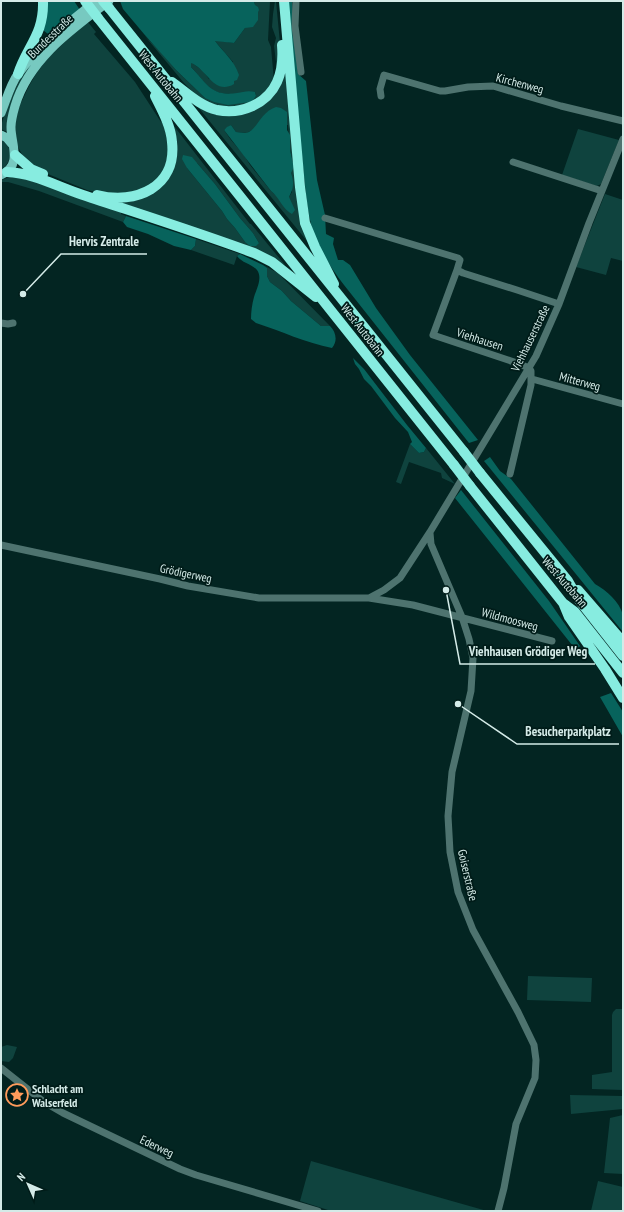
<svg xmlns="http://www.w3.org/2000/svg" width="624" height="1212" font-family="'PT Sans Narrow',sans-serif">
	<rect width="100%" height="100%" fill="#032522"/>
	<!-- green -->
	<path fill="#0f433e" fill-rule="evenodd" d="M254 1H270L268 40 271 47 274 81 265 94 251 104 225 107 206 102 197 96 184 83 144 35 158 49 176 70 205 98 254 99 256 96 255 92C242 93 225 97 213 90 205 85 198 74 191 67V62L203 71 209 79 233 62 214 40 234 43 245 28 255 4Z
		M275 1H276L280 43 277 70 274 46 276 38 272 27 273 14Z
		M87 21 96 32 94 34 135 82 161 122H162L170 144 164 172 150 186 131 194 99 193 87 190 43 172 25 160 17 145 16 135 15 121 19 107 29 86 37 72 49 57Z
		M41 54 7 132 1 129C1 118 19 79 26 69 30 63 36 59 41 54Z
		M286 66 311 246 198 107 254 109ZM231 125 236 132 247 133 254 129 288 125 290 150 293 162 291 173 292 192 289 197V212L277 196 271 191 250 165 244 155 231 140 224 130Z
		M174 126 250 224H251L285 265 130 207 120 202C142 203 152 192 167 179ZM197 163 215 184 240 218 253 233 259 243 245 242 235 228 227 219 222 211 187 168Z
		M578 129 619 140 601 184 597 186 562 175Z
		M1 140C14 147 12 162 1 170Z
		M17 176 122 211 121 214 126 216 123 222 39 191 8 182H1V180L10 177Z
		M605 194 623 200V261L611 258 606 275 576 267Z
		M196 239 240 254 237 256 234 265 191 250 195 246Z
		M263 265 278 273 330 326H321L291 301 282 291 270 282 267 276V268Z
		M410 444 419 453 424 452 426 448 455 484 442 478 441 473 409 462 401 484 396 482Z
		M528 976 592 978 591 1002 527 1000Z
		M616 1009H623V1090L592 1089V1075L612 1072V1015L613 1012Z
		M7 1045 17 1047 13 1058 9 1062 1 1061V1047Z
		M570 1095 623 1096V1109L571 1114Z
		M623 1115V1174L604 1173 610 1118Z
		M311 1161 487 1211H331L300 1201Z
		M598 1181 623 1187V1211H591Z"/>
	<!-- forest -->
	<path fill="#07635c" d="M47 1H74L80 10 52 34H48L43 30Z
		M120 1H254L255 5 258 7 259 10 258 12V20L253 27 245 28 234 43 215 41C224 53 234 60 239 75L237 80 234 81V84C214 96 207 69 191 63V67C207 83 211 97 237 93 243 92 248 90 255 92L256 96 254 99 250 102 228 105 214 102 205 98 176 70 144 34 123 9Z
		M288 1H292L295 46 298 74 306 81 317 180 325 215 326 234 334 238 333 244 338 260H343L350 265 376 308 410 355 478 440 469 443 344 285C334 272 325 259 318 244 307 221 306 192 303 167 297 112 292 56 288 1Z
		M276 107 281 108 287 112V130L290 135V150L294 167 291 173C294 182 294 188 289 197L295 210 292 214C283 210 279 197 271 191L224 130 227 127 231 125 236 132C239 132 243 133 246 133 257 131 260 112 276 107Z
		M183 155 192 157 197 163 215 184 240 218 253 233 259 243 256 246H250L245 242 235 228 227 219 222 211 187 168 182 159Z
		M126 216 196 239 195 246 191 250 174 246 148 234 127 227 123 222Z
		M240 254 263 265 267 268V276L270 282 282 291 291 301 321 326H330C336 332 338 341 332 348 306 343 281 331 256 323L251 319C251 312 252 304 254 297 256 290 263 278 257 270 252 264 242 263 237 256Z
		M353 358 364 369 407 425 426 448 424 452 419 453 410 444 412 442 408 432 395 418 371 386 364 379 359 369 355 364Z
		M490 457 500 471 511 479 595 584C607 591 619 601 623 615 624 620 623 627 623 632L484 461Z
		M461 490 549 601 580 646 576 650 455 498Z
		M611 693 623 712V737L600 697Z"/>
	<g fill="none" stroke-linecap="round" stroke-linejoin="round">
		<!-- minor -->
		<path stroke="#4e736f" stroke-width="7" d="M296 1 295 26 301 72
			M381 96 380 89 384 75 440 91H445L468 87 493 86 561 106 623 121
			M513 162 602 191
			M325 218 458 258 460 260 457 270 463 273 517 290 559 304
			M457 270 433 335 517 363 529 368 531 371V385L510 474
			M1 323 8 324 13 323
			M532 379 623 404
			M430 533 431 544 462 617 469 639 473 658 471 691 452 772 448 816 450 852 458 892 473 930 518 1012 534 1045 536 1060 535 1078 516 1124 504 1188 498 1211
			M1 545 160 579 188 586 259 598H369L384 590 400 578 430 532 536 356 559 304 589 223 623 139
			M369 598 413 605 552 641
			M1 1068 44 1102 63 1113 180 1169 196 1175 318 1211"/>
		<!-- major -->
		<path stroke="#77c9c0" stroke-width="9" d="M1 113C6 101 10 85 18 74 39 45 69 23 96 1
			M1 135 7 138 12 144
			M1 175C23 165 11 145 11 127 11 120 13 113 15 106 29 59 72 29 109 1"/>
		<!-- highway -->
		<path stroke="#87ece0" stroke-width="10" d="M284 1 300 187 305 223 315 247 334 284
			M109 8 464 452
			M98 18 454 465
			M18 74C27 46 44 35 43 1
			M172 82C186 92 200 106 217 110 241 115 267 104 277 82 282 71 283 57 282 45
			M15 155 31 169 43 174
			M7 172C34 173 58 187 83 195 140 214 197 232 254 253L272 262 316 297
			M97 195C136 205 177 187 172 142 171 126 162 110 155 96
			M480 473 568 581 579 600 623 656
			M470 486 563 603 575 612 623 673
			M578 590 623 642
			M564 605 569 617 605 669 623 698"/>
		<!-- highway-bridge -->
		<path stroke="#87ece0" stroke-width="10" d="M85 1 98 18
			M103 1 109 8
			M464 452 480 473
			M454 465 470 486"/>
	</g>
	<!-- icons -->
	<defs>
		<g id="sight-ring" transform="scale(1.15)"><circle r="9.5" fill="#001c19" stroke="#ff9b5b" stroke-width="1.5"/><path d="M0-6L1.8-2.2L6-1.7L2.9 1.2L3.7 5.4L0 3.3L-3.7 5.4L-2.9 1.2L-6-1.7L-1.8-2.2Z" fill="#ff9b5b"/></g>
	</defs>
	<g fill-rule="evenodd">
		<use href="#sight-ring" x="17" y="1095"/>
	</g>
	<g text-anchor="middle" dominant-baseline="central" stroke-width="3.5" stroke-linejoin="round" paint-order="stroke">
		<!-- street labels -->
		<g font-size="12" fill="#d4ebe8" stroke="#001c19">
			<text transform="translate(50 36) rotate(-44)">Bundesstraße</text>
			<text transform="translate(161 76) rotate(51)">West Autobahn</text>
			<text transform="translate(520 83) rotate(15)">Kirchenweg</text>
			<text transform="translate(363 330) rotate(52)">West Autobahn</text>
			<text transform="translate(530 338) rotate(-64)">Viehhauserstraße</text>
			<text transform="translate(480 339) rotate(18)">Viehhausen</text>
			<text transform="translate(580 381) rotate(15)">Mitterweg</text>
			<text transform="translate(186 573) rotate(12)">Grödigerweg</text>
			<text transform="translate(565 582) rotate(49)">West Autobahn</text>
			<text transform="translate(510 619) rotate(15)">Wildmoosweg</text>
			<text transform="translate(468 875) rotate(77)">Goiserstraße</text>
			<text transform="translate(157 1146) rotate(25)">Ederweg</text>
		</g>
		<!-- poi labels -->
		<g font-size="12" font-weight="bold" fill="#d4ebe8" stroke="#001c19" text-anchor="start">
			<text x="32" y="1088">Schlacht am<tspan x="32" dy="14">Walserfeld</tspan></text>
		</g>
	</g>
	<!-- callouts -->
	<path fill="none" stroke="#d4ebe8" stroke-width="1.5" d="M23 294L61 254H147M446 590L460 664H595M458 704L517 744H619"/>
	<g fill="#d4ebe8" stroke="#001c19" stroke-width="1.5">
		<circle cx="23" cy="294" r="4"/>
		<circle cx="446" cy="590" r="4"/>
		<circle cx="458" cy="704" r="4"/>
	</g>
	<g font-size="13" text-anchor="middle" font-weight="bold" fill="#d4ebe8" stroke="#001c19" stroke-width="3.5" stroke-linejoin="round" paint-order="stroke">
		<text x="104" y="246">Hervis Zentrale</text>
		<text x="528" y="656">Viehhausen Grödiger Weg</text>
		<text x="568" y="736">Besucherparkplatz</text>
	</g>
	<!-- border -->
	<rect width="624" height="1212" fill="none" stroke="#d4ebe8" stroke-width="4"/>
	<!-- north arrow -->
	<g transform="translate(28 1184) rotate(315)" stroke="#001c19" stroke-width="3" paint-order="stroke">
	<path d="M0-3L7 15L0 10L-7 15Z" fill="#d4ebe8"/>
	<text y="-6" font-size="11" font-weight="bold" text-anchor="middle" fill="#d4ebe8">N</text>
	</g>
</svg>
